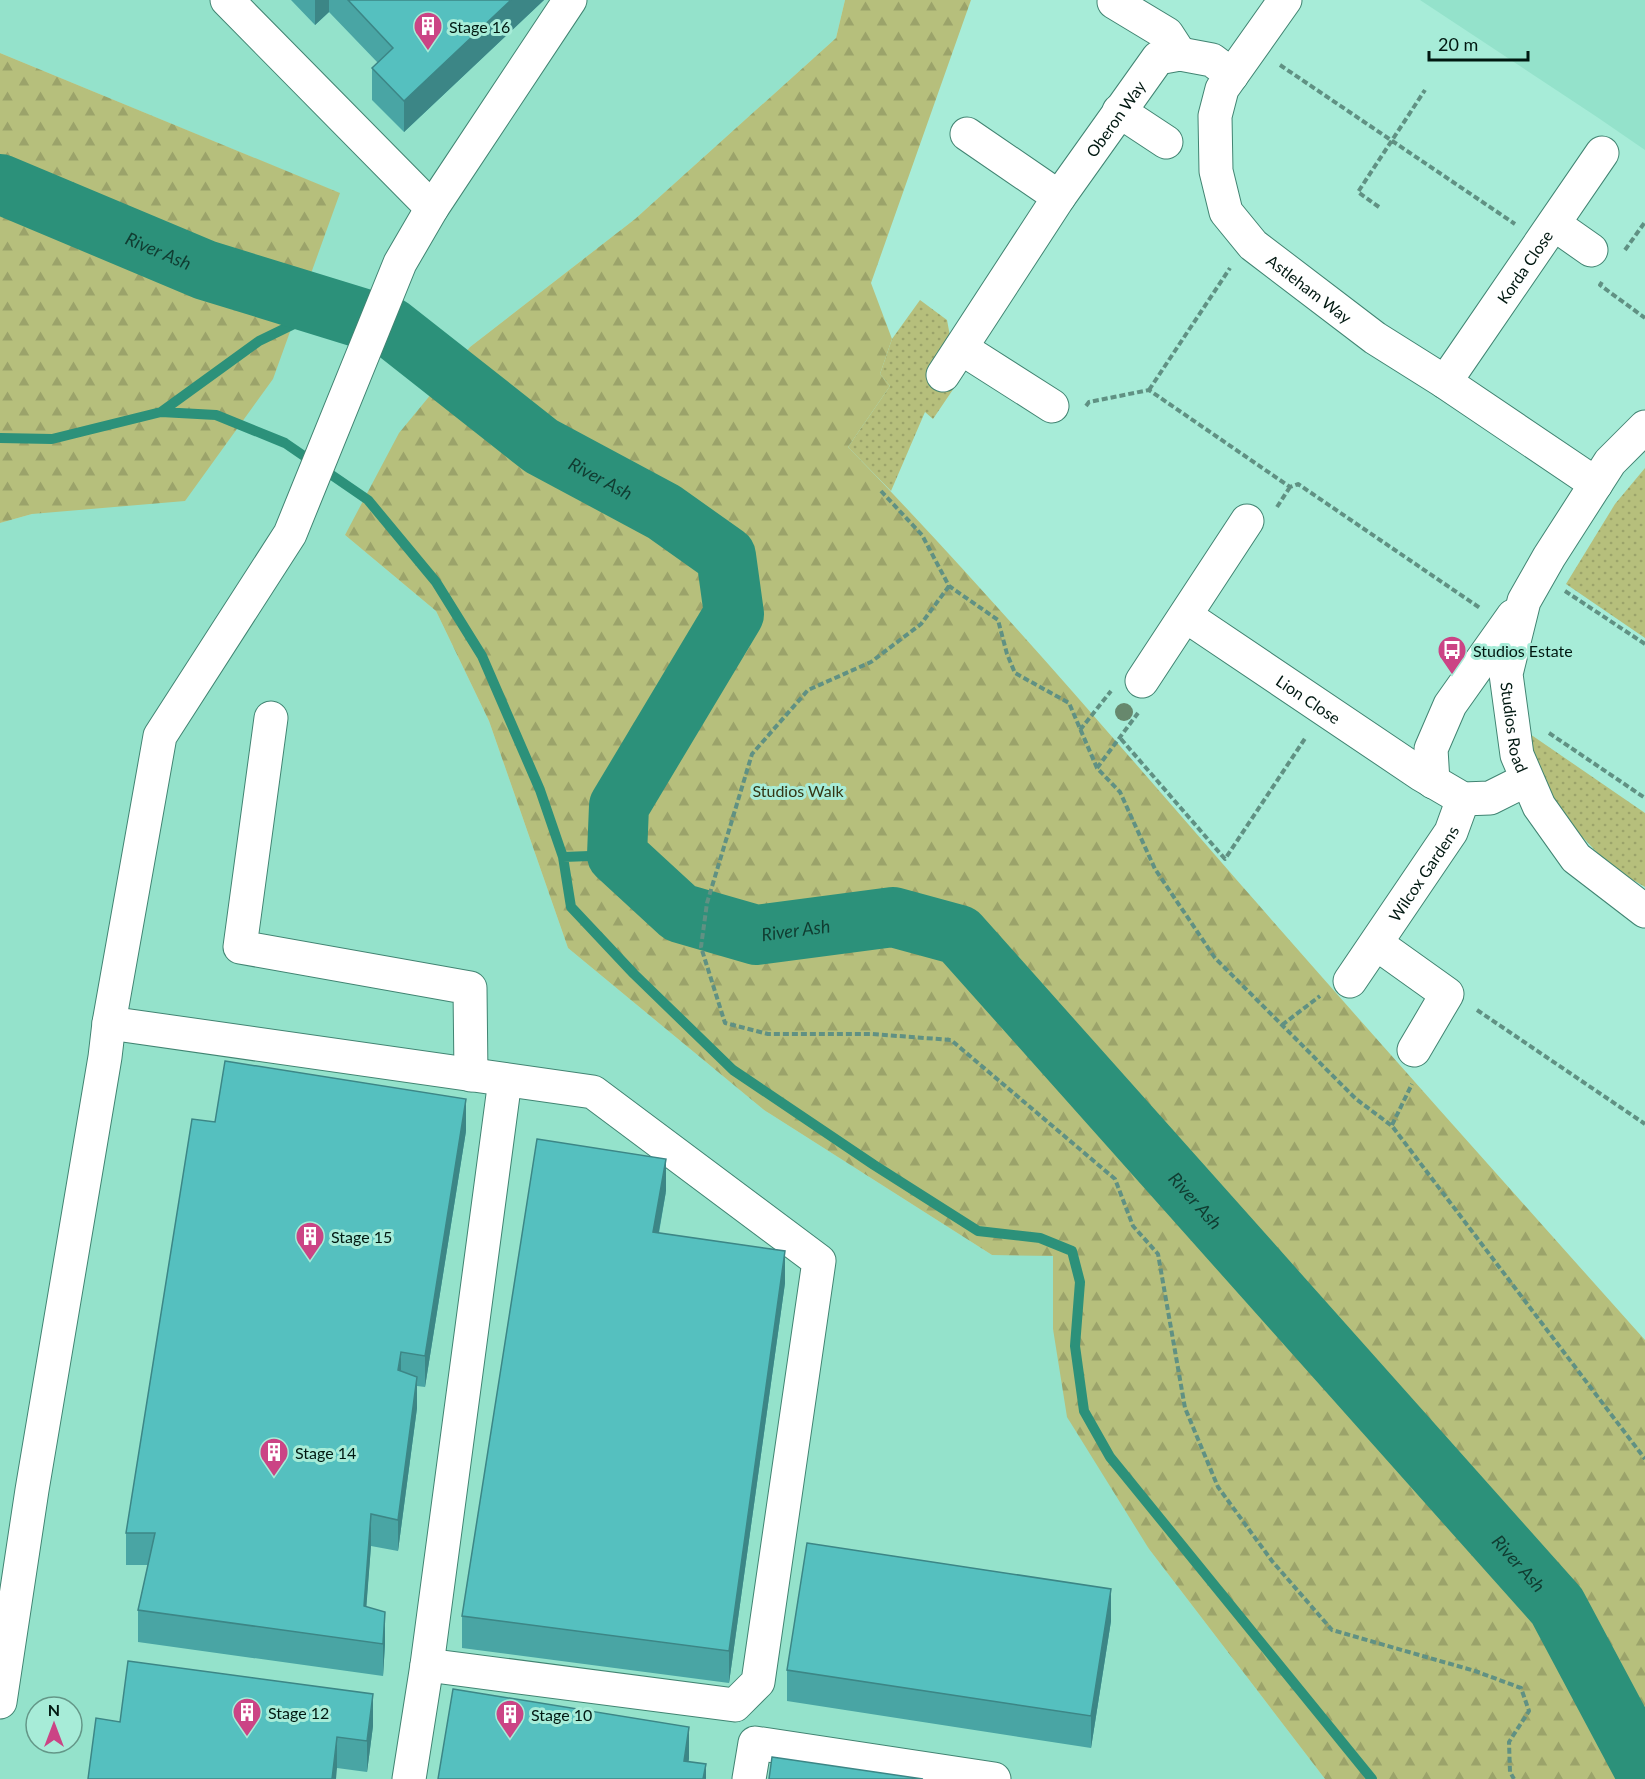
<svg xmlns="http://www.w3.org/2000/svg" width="1645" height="1779" font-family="Lato,sans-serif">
	<defs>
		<pattern id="grass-dots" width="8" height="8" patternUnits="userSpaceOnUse" patternTransform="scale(1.5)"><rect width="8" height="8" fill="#b6bf7c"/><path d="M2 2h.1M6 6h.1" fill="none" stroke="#9ba36a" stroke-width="1.8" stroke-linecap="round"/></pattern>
		<pattern id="forest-firs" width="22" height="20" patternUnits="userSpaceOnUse" patternTransform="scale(1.5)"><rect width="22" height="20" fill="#b6bf7c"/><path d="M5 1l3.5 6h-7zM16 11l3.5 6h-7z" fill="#9ba36a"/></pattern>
	</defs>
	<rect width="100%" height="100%" fill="#a7ecd8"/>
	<!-- built -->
	<path fill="#94e2cb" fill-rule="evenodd" d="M0 0H845L836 38 635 219 470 347 345 535 436 611 489 721 568 948 764 1110 992 1255H1053V1329L1149 1549 1325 1779H0V523L32 514 339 193 0 53ZM36 1707H72V1743H36Z
		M1420 0H1645V150L1597 117Z"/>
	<!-- grass -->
	<path fill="url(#grass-dots)" d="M920 300 947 320 950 336 928 372 954 388 933 419 925 412 891 491 848 447 890 386 880 374 892 339Z
		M1645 468V638L1566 584 1615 504Z
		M1527 732 1645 813V887L1611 867 1569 823 1541 783Z"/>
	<!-- forest -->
	<path fill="url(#forest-firs)" d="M845 0H971L871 283 892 339 880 374 890 386 848 447C985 588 1113 738 1242 886 1375 1038 1510 1189 1645 1340V1779H1325L1149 1549 1067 1417 1053 1329V1256L992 1255 764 1110 568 948 489 721 436 611 345 535 399 433 470 347 635 219 836 38Z
		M0 53 340 193 273 379 185 501 32 514 0 523Z"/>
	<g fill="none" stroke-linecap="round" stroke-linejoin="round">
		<!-- stream -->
		<path stroke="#2c917a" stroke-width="10" d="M161 412 259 341 327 308
			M0 438 52 439 161 412 216 415 285 443 368 500 436 582 482 656 540 790 563 857 571 907 634 974 733 1070 874 1165 978 1231 1040 1238 1072 1251 1080 1282 1075 1346 1084 1411 1110 1457 1372 1779
			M563 857 617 855"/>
		<!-- river -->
		<path stroke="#2c917a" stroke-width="60" id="s1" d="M0 184 205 270 390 327 541 446 664 512 726 556 734 614 619 806 617 855 680 913 756 935 893 917 959 935 1557 1606 1645 1771"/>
		<!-- minor casing -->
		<g stroke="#418472" stroke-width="35">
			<g id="minor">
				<path d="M227 0 432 208"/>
				<path id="s2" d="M1285 0 1222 89 1215 116 1216 171 1226 212 1253 245 1375 338 1445 382 1596 484"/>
				<path d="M1114 2 1167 34 1180 54"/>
				<path d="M1119 111 1166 142"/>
				<path d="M967 134 1059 197"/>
				<path d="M1554 224 1591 250"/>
				<path d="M961 348 1052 406"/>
				<path id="s3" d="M943 375 1059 197 1158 58 1180 54 1212 60 1232 75"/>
				<path id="s4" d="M1445 382 1602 153"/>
				<path id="s5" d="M1645 427 1610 462 1549 557 1524 601 1506 674 1517 755 1539 806 1576 858 1645 911"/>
				<path id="s6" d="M1186 616 1422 775 1463 799 1490 798 1526 780"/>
				<path d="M1142 681 1247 521"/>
				<path d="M271 718 240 947 470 988 471 1075"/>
				<path d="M1433 782 1431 749 1450 705 1513 616"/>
				<path d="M1377 944 1447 994 1414 1050"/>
				<path id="s7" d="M1350 981 1451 832 1463 799"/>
				<path d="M109 1023 593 1092 819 1261 758 1682 735 1705 427 1665"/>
				<path d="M0 1702 32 1490 105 1057 109 1023 160 736 290 534 400 263 432 208 570 0"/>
				<path d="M409 1779 427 1665 505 1080"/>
				<path d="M749 1779 755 1743 994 1779"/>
			</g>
		</g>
		<!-- path -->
		<path stroke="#609183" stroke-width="4" stroke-dasharray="6 3" stroke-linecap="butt" d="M1280 65 1515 224
			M1379 207 1358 192 1425 90
			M1625 250 1645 222
			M1602 282 1600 285 1645 318
			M1149 390 1230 268
			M1086 406 1089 402 1149 390 1290 487 1298 484 1480 608
			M881 491 922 535 949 586 998 620 1007 654 1015 673 1069 703 1097 768 1120 792 1155 869 1215 958 1356 1099 1392 1126 1645 1459
			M1277 507 1290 487
			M949 586 921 624 871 662 808 690 752 754 707 903 701 947 725 1023 768 1034H872L951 1040 1115 1179 1133 1226 1158 1254 1185 1408 1218 1487 1272 1561 1332 1630 1475 1671 1521 1688 1529 1711 1509 1742 1510 1772 1514 1779
			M1565 591 1645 644
			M1080 730 1111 691
			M1549 733 1645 798
			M1121 739 1225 859 1306 737
			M1097 768 1138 713
			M1477 1010 1645 1124
			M1282 1025 1320 996
			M1392 1125 1412 1084"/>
		<!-- minor -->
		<use href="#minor" stroke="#fff" stroke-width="33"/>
	</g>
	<!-- trees -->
	<circle fill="#67886d" cx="1124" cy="712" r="9"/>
	<!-- wall -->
	<path fill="#49a5a4" d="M291 0H544L404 132 372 100V68L378 63 329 12 315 25Z
		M466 1131 425 1387 417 1386V1408L398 1551 371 1546 366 1607 385 1644 383 1676 138 1642V1610L148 1565H126V1533Z
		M666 1191 659 1233 785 1283 729 1683 462 1648V1616Z
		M1111 1621 1091 1748 787 1701V1670Z
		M120 1722 373 1726 367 1772 337 1768Z"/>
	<!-- shaded-wall -->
	<path fill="#3c8686" d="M315 0H329V12L315 25Z
		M511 0H544L404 132V101Z
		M466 1099V1131L425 1387V1356Z
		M666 1159V1191L653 1264V1232Z
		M785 1251V1283L729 1683V1651Z
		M401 1352V1384L398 1370Z
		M417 1377V1408L398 1551V1520Z
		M371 1514V1546L364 1638V1606Z
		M1111 1589V1621L1091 1748V1716Z
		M385 1612V1644L383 1676V1644Z
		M373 1694V1726L367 1772V1741Z
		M689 1727V1759L686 1779 684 1761Z
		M337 1737V1768L336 1779H332Z
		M706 1764V1779H703Z"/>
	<!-- building -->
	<path fill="#55c0bf" stroke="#3c8686" stroke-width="1.5" d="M348 0H511L404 101 372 68 393 48Z
		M225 1061 466 1099 425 1356 401 1352 398 1370 417 1377 398 1520 371 1514 364 1606 385 1612 383 1644 138 1610 155 1533H126L192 1119 215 1122Z
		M537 1139 666 1159 653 1232 785 1251 729 1651 462 1616Z
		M807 1543 1111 1589 1091 1716 787 1670Z
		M128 1661 373 1694 367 1741 337 1737 332 1779H88L96 1718 120 1722Z
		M453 1689 689 1727 684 1761 706 1764 703 1779H438Z
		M772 1757 923 1779H769Z"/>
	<!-- icons -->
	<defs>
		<g id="building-pin" transform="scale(1.5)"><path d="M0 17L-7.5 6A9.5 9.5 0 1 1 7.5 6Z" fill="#cb4485" stroke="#a7ecd8"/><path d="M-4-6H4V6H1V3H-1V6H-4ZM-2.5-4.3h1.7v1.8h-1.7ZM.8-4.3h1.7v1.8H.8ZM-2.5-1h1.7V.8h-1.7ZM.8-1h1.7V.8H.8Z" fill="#fff"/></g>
		<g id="bus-pin" transform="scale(1.5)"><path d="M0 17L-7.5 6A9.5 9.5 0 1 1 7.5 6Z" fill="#cb4485" stroke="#a7ecd8"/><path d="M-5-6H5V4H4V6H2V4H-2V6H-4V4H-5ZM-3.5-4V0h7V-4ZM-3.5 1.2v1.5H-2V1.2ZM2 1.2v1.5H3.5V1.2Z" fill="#fff"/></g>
	</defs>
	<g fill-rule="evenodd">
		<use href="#building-pin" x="428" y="26"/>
		<use href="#bus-pin" x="1452" y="650"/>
		<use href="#building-pin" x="310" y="1236"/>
		<use href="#building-pin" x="274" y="1452"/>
		<use href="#building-pin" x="247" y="1712"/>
		<use href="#building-pin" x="510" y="1714"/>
	</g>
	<g text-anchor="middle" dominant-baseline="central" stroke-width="6" stroke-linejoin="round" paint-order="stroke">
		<!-- poi labels -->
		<g font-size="16" fill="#001811" stroke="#a7ecd8" text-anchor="start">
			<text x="449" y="26">Stage 16</text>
			<text x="1473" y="650">Studios Estate</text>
			<text x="331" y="1236">Stage 15</text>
			<text x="295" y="1452">Stage 14</text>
			<text x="268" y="1712">Stage 12</text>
			<text x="531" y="1714">Stage 10</text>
		</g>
		<!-- street labels -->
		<g font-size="16" fill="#001811" stroke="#a7ecd8">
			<text stroke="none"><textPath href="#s3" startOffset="309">Oberon Way</textPath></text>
			<text stroke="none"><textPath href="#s4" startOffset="140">Korda Close</textPath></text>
			<text stroke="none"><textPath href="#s2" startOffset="348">Astleham Way</textPath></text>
			<text stroke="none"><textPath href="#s6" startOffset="148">Lion Close</textPath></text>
			<text stroke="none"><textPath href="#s5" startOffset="342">Studios Road</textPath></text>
			<text stroke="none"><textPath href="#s7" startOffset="130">Wilcox Gardens</textPath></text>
		</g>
		<!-- park labels -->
		<g font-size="16" fill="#333615" stroke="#a7ecd8">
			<text x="798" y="790">Studios Walk</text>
		</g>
		<!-- water labels -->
		<g font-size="18" font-style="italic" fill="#103c31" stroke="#a7ecd8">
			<text stroke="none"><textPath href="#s1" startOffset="172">River Ash</textPath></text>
			<text stroke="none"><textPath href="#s1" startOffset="676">River Ash</textPath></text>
			<text stroke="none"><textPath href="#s1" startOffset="1360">River Ash</textPath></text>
			<text stroke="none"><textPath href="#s1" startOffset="1882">River Ash</textPath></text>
			<text stroke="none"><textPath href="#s1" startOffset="2368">River Ash</textPath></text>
		</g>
	</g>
	<!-- north arrow -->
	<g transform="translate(54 1725)"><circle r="28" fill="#a7ecd8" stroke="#649788" stroke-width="1.5"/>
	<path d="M0-4.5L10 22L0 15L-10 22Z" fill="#cb4485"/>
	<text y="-9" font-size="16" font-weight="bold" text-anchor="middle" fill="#001811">N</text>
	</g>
	<!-- scale -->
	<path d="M1429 51v9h99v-9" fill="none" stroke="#001811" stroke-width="3"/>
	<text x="1438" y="51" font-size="18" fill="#001811" stroke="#a7ecd8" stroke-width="4.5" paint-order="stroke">20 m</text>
</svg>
